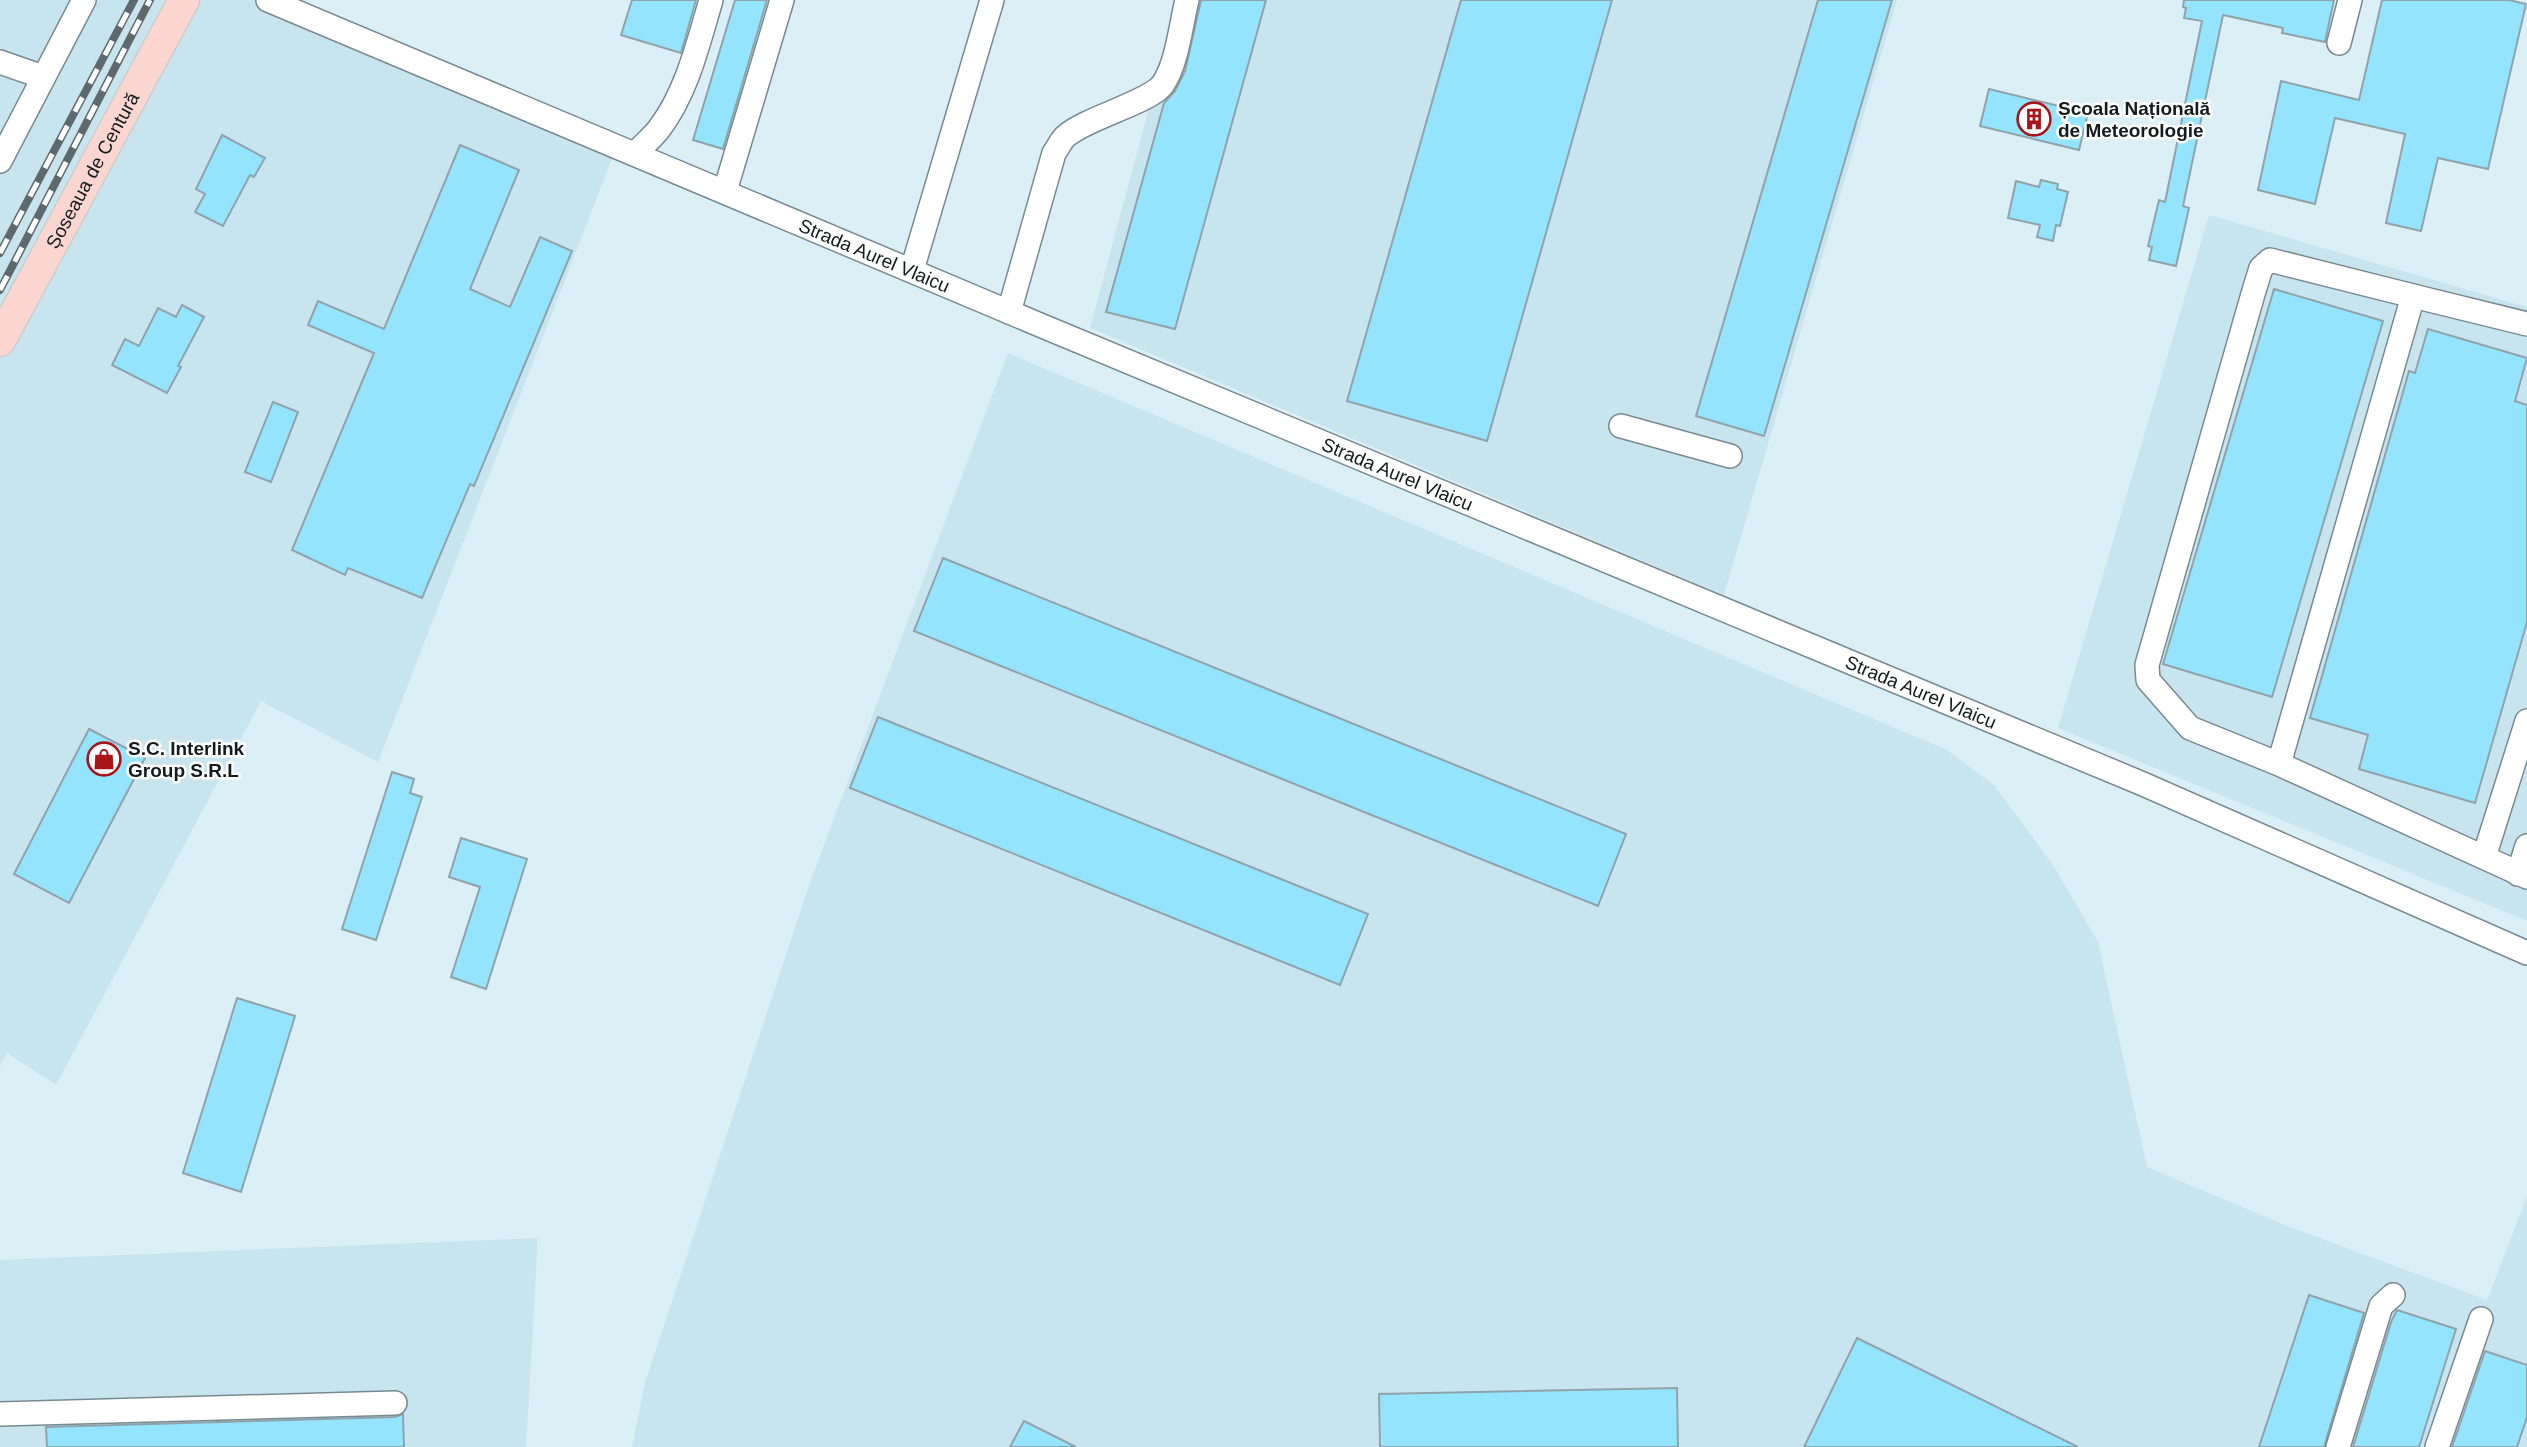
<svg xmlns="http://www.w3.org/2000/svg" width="2527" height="1447" font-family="Arial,sans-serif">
  <rect width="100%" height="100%" fill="#dbeff6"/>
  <g fill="#c8e5ef">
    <path d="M0 0H267L613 156 378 762 261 701 56 1085 7 1053 0 1066Z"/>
    <path d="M1178 0H1897L1724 595 1090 328Z"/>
    <path d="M2209 215 2527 307V921L2058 728Z"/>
    <path d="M1008 353 1947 750 1994 785 2053 865 2098 942 2147 1167 2290 1227 2487 1300 2527 1197V1447H632L645 1383 809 885Z"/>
    <path d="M538 1238 526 1447H0V1260Z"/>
  </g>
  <g fill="#94e4fe" stroke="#90a3a9" stroke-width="2">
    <path d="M632 0H696L681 53 621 35Z"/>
    <path d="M735 0H767L723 149 693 140Z"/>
    <path d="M1201 0H1266L1175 329 1106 312 1164 103 1175 91 1185 71Z"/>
    <path d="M1461 0H1612L1487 441 1347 401Z"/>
    <path d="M1818 0H1892L1764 436 1696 416Z"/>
    <path d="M2184 0H2334L2325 42 2282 33 2283 28 2223 15 2183 206 2189 208 2176 266 2149 260 2152 247 2148 246 2159 200 2165 202 2202 21 2184 18 2186 8 2183 7Z"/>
    <path d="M2382 0H2509L2526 4 2488 169 2438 158 2421 231 2386 223 2405 134 2335 118 2315 204 2258 190 2281 81 2359 100Z"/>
    <path d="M1989 89 2088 113 2079 150 1980 126Z"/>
    <path d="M222 135 265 158 254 177 250 175 223 226 195 212 205 194 196 189Z"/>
    <path d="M460 145 519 170 470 289 510 307 540 237 572 251 474 486 470 484 422 598 348 568 345 575 292 550 374 353 308 325 318 301 384 329Z"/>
    <path d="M2041 180 2058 184 2057 189 2068 192 2060 226 2056 225 2053 241 2037 237 2040 225 2008 218 2016 181 2039 187Z"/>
    <path d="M2274 289 2383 321 2272 697 2163 664Z"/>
    <path d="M182 305 204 317 178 366 181 367 167 393 112 365 125 339 139 346 158 308 176 317Z"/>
    <path d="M2428 329 2527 358 2515 401 2527 405V622L2475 803 2359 769 2368 735 2310 718 2409 371 2415 373Z"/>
    <path d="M273 402 298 412 271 482 245 472Z"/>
    <path d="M943 558 1626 834 1598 906 914 631Z"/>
    <path d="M878 717 1368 914 1340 985 850 788Z"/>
    <path d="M89 729 145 758 69 903 14 874Z"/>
    <path d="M392 772 414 779 410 793 422 797 376 940 342 929Z"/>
    <path d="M461 838 527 859 486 989 451 977 480 887 449 877Z"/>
    <path d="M237 998 295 1016 241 1192 183 1173Z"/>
    <path d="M2309 1295 2364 1313 2324 1447H2259Z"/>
    <path d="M2397 1310 2456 1329 2419 1447H2353L2391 1322Z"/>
    <path d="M1857 1338 2078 1447H1804Z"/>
    <path d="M2485 1351 2527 1365V1417L2517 1447H2452Z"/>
    <path d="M1677 1388 1678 1447H1380L1379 1394Z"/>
    <path d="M403 1414 404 1447H47L46 1427 395 1417Z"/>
    <path d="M1024 1421 1076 1447H1010Z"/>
  </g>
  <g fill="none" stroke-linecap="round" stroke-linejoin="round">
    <defs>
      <g id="minor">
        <path id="s1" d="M268 0 1040 325 2143 784 2527 953"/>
        <path d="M2339 43 2350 0"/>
        <path d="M0 62 43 77"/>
        <path d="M636 153C643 145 652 138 659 129 687 92 698 44 711 0"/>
        <path d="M0 161 84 0"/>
        <path d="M725 191 782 0"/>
        <path d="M912 270 992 0"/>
        <path d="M2413 296 2527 324"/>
        <path d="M1009 312 1054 153C1058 148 1061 140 1066 136 1088 117 1151 102 1163 84 1177 64 1181 24 1187 0"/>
        <path d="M1621 426 1730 456"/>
        <path d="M2279 764 2413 296 2270 260 2261 268 2253 294 2147 665 2148 680 2190 728 2279 764 2527 877"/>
        <path d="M2484 857 2527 721"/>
        <path d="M2518 874 2527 846"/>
        <path d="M0 1414 395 1403"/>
        <path d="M2338 1447 2381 1306 2393 1295"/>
        <path d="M2437 1447 2481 1319"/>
      </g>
      <g id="major">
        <path id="s2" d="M0 341 184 0"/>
      </g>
    </defs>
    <use href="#minor" stroke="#788a91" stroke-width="26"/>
    <use href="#major" stroke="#cbcdcd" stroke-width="33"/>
    <use href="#minor" stroke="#fff" stroke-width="23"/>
    <use href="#major" stroke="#fbd5d0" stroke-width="30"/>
    <defs>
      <g id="rail">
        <path d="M0 253 134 0"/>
        <path d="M0 290 150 0"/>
      </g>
    </defs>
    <use href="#rail" stroke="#5e696d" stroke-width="8"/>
    <use href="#rail" stroke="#fff" stroke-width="5" stroke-dasharray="16" stroke-linecap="butt"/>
  </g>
  <defs>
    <symbol id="building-ring" viewBox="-11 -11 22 22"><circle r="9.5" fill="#fff" stroke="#a81417" stroke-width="1.5"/><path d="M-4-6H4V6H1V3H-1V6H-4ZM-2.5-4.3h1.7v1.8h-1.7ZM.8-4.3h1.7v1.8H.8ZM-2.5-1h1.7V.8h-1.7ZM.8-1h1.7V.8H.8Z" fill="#a81417"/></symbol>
    <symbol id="shop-ring" viewBox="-11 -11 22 22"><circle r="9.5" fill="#fff" stroke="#a81417" stroke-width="1.5"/><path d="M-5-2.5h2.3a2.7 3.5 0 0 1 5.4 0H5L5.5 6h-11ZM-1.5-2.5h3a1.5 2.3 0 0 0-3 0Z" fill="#a81417"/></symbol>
  </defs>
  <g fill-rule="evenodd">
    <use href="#building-ring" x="2015" y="100" width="38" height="38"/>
    <use href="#shop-ring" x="85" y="740" width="38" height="38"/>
  </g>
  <g text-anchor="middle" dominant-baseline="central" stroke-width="5" stroke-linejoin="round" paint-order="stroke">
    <g font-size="19" font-weight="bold" fill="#141b1d" stroke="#fff" text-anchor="start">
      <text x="2058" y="108">Școala Națională<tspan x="2058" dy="22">de Meteorologie</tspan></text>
      <text x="128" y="748">S.C. Interlink<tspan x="128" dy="22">Group S.R.L</tspan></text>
    </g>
    <g font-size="19" fill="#141b1d" stroke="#fff">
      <text stroke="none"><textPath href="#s2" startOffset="194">Șoseaua de Centură</textPath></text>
      <text stroke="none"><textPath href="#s1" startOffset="658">Strada Aurel Vlaicu</textPath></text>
      <text stroke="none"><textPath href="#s1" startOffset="1225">Strada Aurel Vlaicu</textPath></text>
      <text stroke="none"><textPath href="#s1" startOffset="1792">Strada Aurel Vlaicu</textPath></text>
    </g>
  </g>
</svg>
